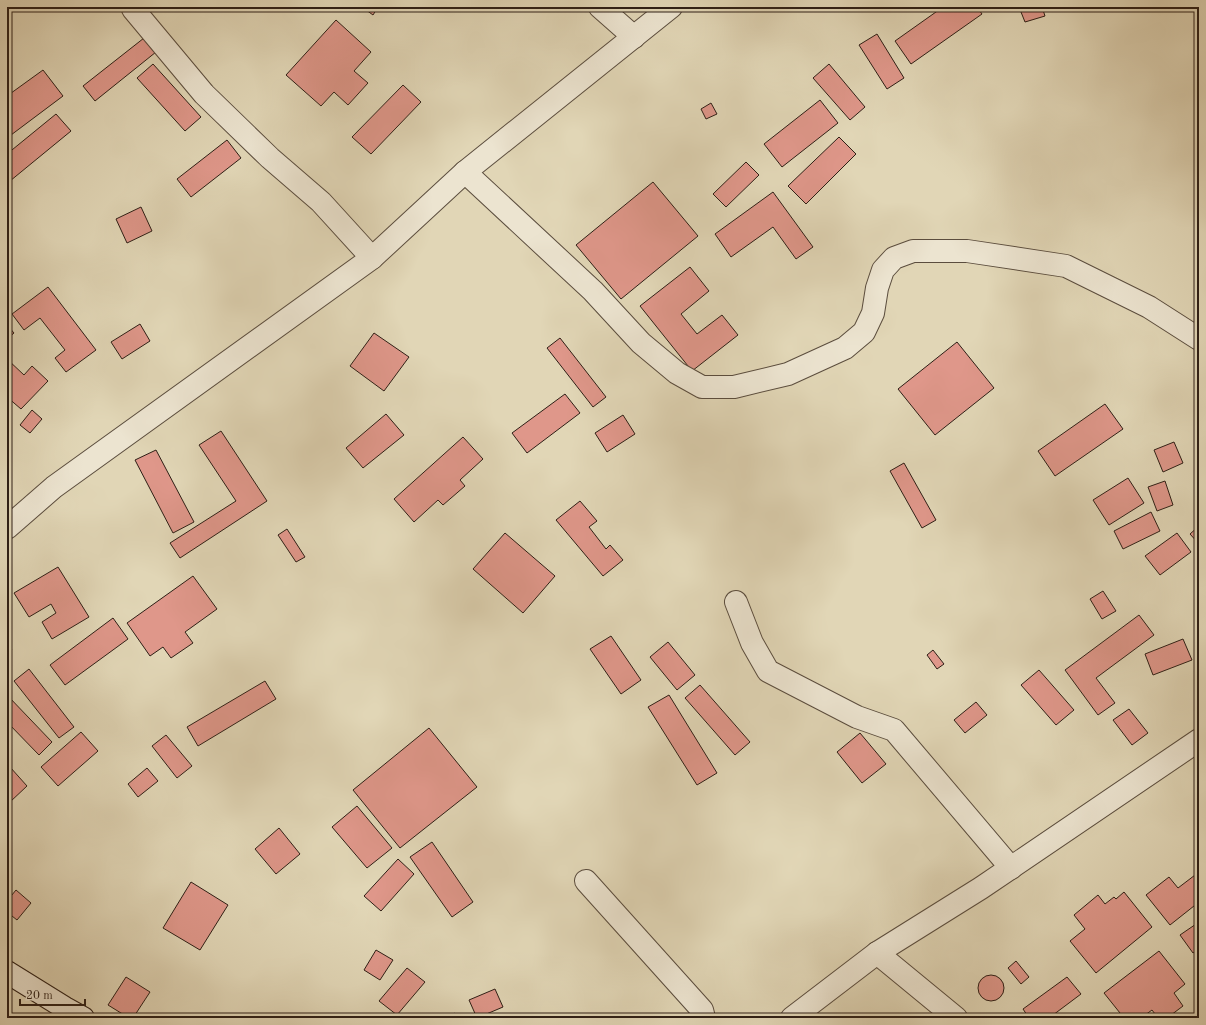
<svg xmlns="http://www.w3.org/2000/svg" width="1206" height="1025" font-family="'Old Standard TT',serif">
  <rect width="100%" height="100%" fill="#e1d6b6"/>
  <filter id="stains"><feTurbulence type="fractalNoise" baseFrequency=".005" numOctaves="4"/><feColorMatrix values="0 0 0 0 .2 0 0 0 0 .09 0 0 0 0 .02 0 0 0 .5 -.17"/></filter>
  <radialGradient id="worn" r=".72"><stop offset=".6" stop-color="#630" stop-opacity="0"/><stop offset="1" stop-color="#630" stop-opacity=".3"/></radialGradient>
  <g fill="#df978a" stroke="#2e1f16">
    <path d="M362 7H378L373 15Z"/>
    <path d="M943 7H977L982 14 911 64 895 41Z"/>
    <path d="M1019 7H1042L1045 16 1025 22Z"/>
    <path d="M336 20 371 52 354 71 368 83 348 105 334 92 321 106 286 75Z"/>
    <path d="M877 34 904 78 887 89 859 45Z"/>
    <path d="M144 38 156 52 95 101 83 86Z"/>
    <path d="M153 64 201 117 185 131 137 78Z"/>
    <path d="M829 64 865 107 850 120 813 78Z"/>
    <path d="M43 70 63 96 7 138V96Z"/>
    <path d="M403 85 421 102 371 154 352 137Z"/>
    <path d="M820 100 838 123 782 167 764 144Z"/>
    <path d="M711 103 717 114 706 119 701 109Z"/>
    <path d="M56 114 71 131 10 181 7 177V154Z"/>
    <path d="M839 137 856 154 806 204 788 186Z"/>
    <path d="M227 140 241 158 191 197 177 179Z"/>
    <path d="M746 162 759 175 726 207 713 194Z"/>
    <path d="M653 182 698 236 621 299 576 245Z"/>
    <path d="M773 192 813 247 796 259 773 227 731 257 715 234Z"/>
    <path d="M141 207 152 231 127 243 116 219Z"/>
    <path d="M690 267 709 291 681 314 697 334 722 315 738 335 692 371 640 306Z"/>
    <path d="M48 287 96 350 66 372 55 358 65 350 40 318 24 330 12 314Z"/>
    <path d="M140 324 150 341 122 359 111 342Z"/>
    <path d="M7 325 14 333 7 339Z"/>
    <path d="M374 333 409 357 384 391 350 366Z"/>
    <path d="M560 338 606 397 593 407 547 348Z"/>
    <path d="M957 342 994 388 935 435 898 389Z"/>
    <path d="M7 359 24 375 32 366 48 381 21 409 7 397Z"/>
    <path d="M565 394 580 413 527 453 512 433Z"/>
    <path d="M1105 404 1123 429 1055 476 1038 451Z"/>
    <path d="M32 410 42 419 30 433 20 425Z"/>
    <path d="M386 414 404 435 363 468 346 448Z"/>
    <path d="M623 415 635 434 607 452 595 433Z"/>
    <path d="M221 431 267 501 180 558 170 543 236 501 199 445Z"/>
    <path d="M463 437 483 459 460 480 465 486 443 505 438 500 414 522 394 499Z"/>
    <path d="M1174 442 1183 463 1163 472 1154 450Z"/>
    <path d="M156 450 194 522 173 533 135 460Z"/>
    <path d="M904 463 936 520 922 528 890 471Z"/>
    <path d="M1128 478 1144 503 1109 525 1093 500Z"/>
    <path d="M1165 481 1173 505 1157 511 1148 487Z"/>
    <path d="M580 501 597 521 589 527 606 549 610 545 623 560 603 576 556 520Z"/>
    <path d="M1151 512 1160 531 1123 549 1114 531Z"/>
    <path d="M1199 526V544L1190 534Z"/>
    <path d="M287 529 305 557 296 562 278 535Z"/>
    <path d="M505 533 555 576 523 613 473 569Z"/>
    <path d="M1177 533 1191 552 1160 575 1145 556Z"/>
    <path d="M58 567 89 617 52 639 42 622 56 613 51 604 29 617 14 593Z"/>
    <path d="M193 576 217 609 185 632 193 643 171 658 163 647 150 656 127 623Z"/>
    <path d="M1103 591 1116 611 1102 619 1090 599Z"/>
    <path d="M1139 615 1154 635 1096 678 1115 703 1098 715 1065 670Z"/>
    <path d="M113 618 128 639 65 685 50 665Z"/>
    <path d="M611 636 641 680 621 694 590 649Z"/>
    <path d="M1183 639 1192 660 1153 675 1145 654Z"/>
    <path d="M668 642 695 675 677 690 650 657Z"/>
    <path d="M7 644 12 650 7 654Z"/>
    <path d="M933 650 944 664 937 669 927 655Z"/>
    <path d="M29 669 74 727 59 738 14 681Z"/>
    <path d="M1039 670 1074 710 1056 725 1021 685Z"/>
    <path d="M265 681 276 699 198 746 187 727Z"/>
    <path d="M700 685 750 742 735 755 685 698Z"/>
    <path d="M7 695 52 742 39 755 7 722Z"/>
    <path d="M669 695 717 773 697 785 648 707Z"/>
    <path d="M976 702 987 715 965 733 954 720Z"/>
    <path d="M1129 709 1148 733 1132 745 1113 720Z"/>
    <path d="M429 728 477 787 400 848 353 790Z"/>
    <path d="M81 732 98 751 58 786 41 767Z"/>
    <path d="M860 733 886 764 862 783 837 752Z"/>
    <path d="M166 735 192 766 177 778 152 746Z"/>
    <path d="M10 767 27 786 10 802 7 798V770Z"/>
    <path d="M147 768 158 781 138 797 128 784Z"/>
    <path d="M357 806 392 848 367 868 332 827Z"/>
    <path d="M279 828 300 854 276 874 255 849Z"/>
    <path d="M432 842 473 902 452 917 410 857Z"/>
    <path d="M398 859 414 874 381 911 364 896Z"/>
    <path d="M1199 872V902L1170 925 1146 895 1169 877 1178 888Z"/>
    <path d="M191 882 228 905 200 950 163 928Z"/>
    <path d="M16 890 31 903 17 920 7 912V901Z"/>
    <path d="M1124 892 1152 927 1096 973 1070 941 1085 929 1074 915 1098 895 1105 904 1114 897 1116 899Z"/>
    <path d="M1199 922V949L1193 953 1180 935Z"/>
    <path d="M376 950 393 960 380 980 364 970Z"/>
    <path d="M1159 951 1185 984 1174 993 1183 1006 1167 1018H1158L1152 1010 1141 1018H1124L1104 993Z"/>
    <path d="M1016 961 1029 977 1021 984 1008 968Z"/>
    <path d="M407 968 425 982 397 1015 379 1001Z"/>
    <circle cx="991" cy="988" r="13"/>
    <path d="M126 977 150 992 133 1018H129L108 1005Z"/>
    <path d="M1067 977 1081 994 1049 1018H1029L1023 1009Z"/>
    <path d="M495 989 503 1007 477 1018 469 1000Z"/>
    <path d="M455 1013 459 1018H448Z"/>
  </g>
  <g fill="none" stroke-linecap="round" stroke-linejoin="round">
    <defs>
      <g id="street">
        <path d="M600 7 634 37"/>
        <path d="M133 9 204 94 270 158 321 202 372 258"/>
        <path d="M465 172 593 291 641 343 677 373 702 387H734L788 374 845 348 864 332 873 313 877 288 883 270 894 258 913 251H967L1066 266 1149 307 1199 339"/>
        <path d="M7 528 54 487 372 258 465 172 671 7"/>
        <path d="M736 602 752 643 768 671 857 717 894 730 1011 868"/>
        <path d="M586 881 702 1010 704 1018"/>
        <path d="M877 953 956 1018"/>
        <path d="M792 1018 877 953 981 888 1199 740"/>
      </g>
      <path id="secondary" d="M7 972 65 1008 83 1018"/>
    </defs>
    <use href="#street" stroke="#5b4d3e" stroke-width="24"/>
    <use href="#secondary" stroke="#2e1f16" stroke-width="24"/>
    <use href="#street" stroke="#ece4d0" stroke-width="22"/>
    <use href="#secondary" stroke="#ece4d0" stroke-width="22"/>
  </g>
  <rect width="1206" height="1025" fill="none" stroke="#e1d6b6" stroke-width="24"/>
  <rect x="8" y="8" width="1190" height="1009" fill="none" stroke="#2e1f16" stroke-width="2"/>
  <rect x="12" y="12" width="1182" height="1001" fill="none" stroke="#2e1f16"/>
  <path d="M20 999v6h65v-6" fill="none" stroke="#2e1f16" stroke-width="2"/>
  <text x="26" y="999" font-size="12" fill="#2e1f16" stroke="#ece4d0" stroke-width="3" paint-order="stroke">20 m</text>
  <rect width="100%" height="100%" filter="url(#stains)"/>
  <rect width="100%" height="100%" fill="url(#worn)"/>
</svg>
